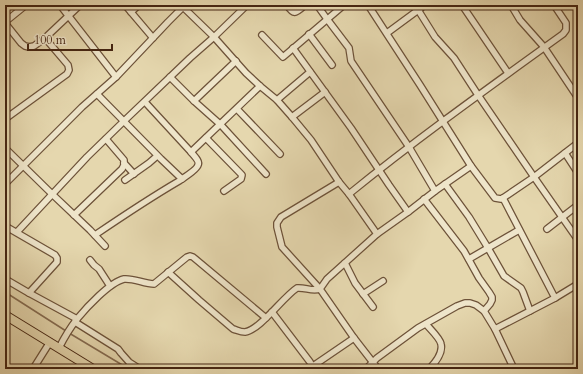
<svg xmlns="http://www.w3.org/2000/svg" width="583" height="374" font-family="Cardo,serif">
  <rect width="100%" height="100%" fill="#e5d7ae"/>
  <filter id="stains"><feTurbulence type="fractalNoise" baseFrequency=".005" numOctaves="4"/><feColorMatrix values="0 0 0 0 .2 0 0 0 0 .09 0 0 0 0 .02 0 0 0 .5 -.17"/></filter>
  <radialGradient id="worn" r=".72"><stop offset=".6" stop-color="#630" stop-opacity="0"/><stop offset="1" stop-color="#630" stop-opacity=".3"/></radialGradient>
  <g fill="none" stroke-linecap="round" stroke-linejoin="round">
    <g stroke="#856b50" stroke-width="1.5">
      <path d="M5 292 66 331"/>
      <path d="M69 333 129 369"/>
    </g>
    <defs>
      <g id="minor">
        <path d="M60 5 116 77"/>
        <path d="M125 5 153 38"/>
        <path d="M287 5C294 16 296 13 305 5"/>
        <path d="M317 5 327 19 349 48 351 61 409 147 435 191 408 212 377 234 327 279 320 289 354 338 378 369"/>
        <path d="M368 5 420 85 471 166 495 198 501 199 503 198 534 177 578 143"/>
        <path d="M415 5 435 37 454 58 478 95 534 177 578 240"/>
        <path d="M462 5 508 73"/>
        <path d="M511 5 520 20 544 47 578 98"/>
        <path d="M183 7 214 37 246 73 260 86 277 100 292 117 311 140 339 182 349 194 377 234"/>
        <path d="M131 12 139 5"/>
        <path d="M5 22 26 5"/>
        <path d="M5 23 21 43 25 46 29 47 34 46 45 38 80 5"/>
        <path d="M387 33 425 5"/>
        <path d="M309 34 332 65"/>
        <path d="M262 35 283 57 344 5"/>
        <path d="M293 48 351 128 389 185 408 212"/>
        <path d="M170 77 194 101 221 125 266 174"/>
        <path d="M97 94 161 159 182 179"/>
        <path d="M277 100 310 72"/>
        <path d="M194 101 236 61"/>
        <path d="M237 109 280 154"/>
        <path d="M292 117 325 92"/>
        <path d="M5 119 67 74 69 70 68 65 45 38"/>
        <path d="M206 138 242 175 241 179 224 191"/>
        <path d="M5 148 52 194 90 230 105 246"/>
        <path d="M191 152 260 86"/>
        <path d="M565 153 578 173"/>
        <path d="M124 163 134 174"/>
        <path d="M125 180 149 163 157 156"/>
        <path d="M5 184 82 107 116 77 168 22 185 5"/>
        <path d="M445 184 469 217 488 248 504 276 521 288 523 292 530 311"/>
        <path d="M435 191 471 166"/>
        <path d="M349 194C418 138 491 86 563 34L566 30V23L554 5"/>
        <path d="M424 199 464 251 479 278 489 292 492 297V300L490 304 484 311"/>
        <path d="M74 215 122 169 124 165V160L106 139"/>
        <path d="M5 226 55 255 57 258V262L29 293"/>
        <path d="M547 229 578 205"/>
        <path d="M17 232 87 157 123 122 190 58 214 37 247 5"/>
        <path d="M95 235C123 216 150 198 179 181 183 178 197 170 198 165 200 161 194 156 191 152L145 102"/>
        <path d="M469 259 519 230"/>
        <path d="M90 260 94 265 99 269 110 286"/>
        <path d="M345 263 355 283 373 307"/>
        <path d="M168 272 199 300 233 329C237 330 240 332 245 332 260 330 283 297 297 288 305 287 312 292 320 289L282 247 277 227V223L281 217 339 182"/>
        <path d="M5 279 29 293 77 319"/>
        <path d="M363 294 383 281"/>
        <path d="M555 298 578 284"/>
        <path d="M272 312 310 362 314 369"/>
        <path d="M75 322 118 349 121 353 129 362 140 369"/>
        <path d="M426 324C430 329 440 338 441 344 443 353 435 363 429 369"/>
        <path d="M495 329 555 298 503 198"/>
        <path d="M5 334V335"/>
        <path d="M59 348C64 338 70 328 77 319 86 308 110 282 124 279 134 278 144 284 154 284L187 257 190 256 193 257 266 318"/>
        <path d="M313 366 354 338"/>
        <path d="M33 369 50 342"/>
        <path d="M366 369 377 358 418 328 457 306 465 303H470L476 305 484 311 495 329 514 369"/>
      </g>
      <path id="highway" d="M5 315 93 369"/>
    </defs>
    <use href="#minor" stroke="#6d5239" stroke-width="8"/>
    <use href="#highway" stroke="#452512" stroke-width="10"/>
    <use href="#minor" stroke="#eee5ca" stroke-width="5.5"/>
    <use href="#highway" stroke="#e5d7ae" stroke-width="8"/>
  </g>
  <rect width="583" height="374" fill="none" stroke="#e5d7ae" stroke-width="20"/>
  <rect x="6" y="6" width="571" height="362" fill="none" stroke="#452512" stroke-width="2"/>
  <rect x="10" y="10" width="563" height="354" fill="none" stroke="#452512"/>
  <path d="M28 44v6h84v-6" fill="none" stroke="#452512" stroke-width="2"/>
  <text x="34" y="44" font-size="12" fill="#452512" stroke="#eee5ca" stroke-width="3" paint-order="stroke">100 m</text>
  <rect width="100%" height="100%" filter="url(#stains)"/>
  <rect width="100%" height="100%" fill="url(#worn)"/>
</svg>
